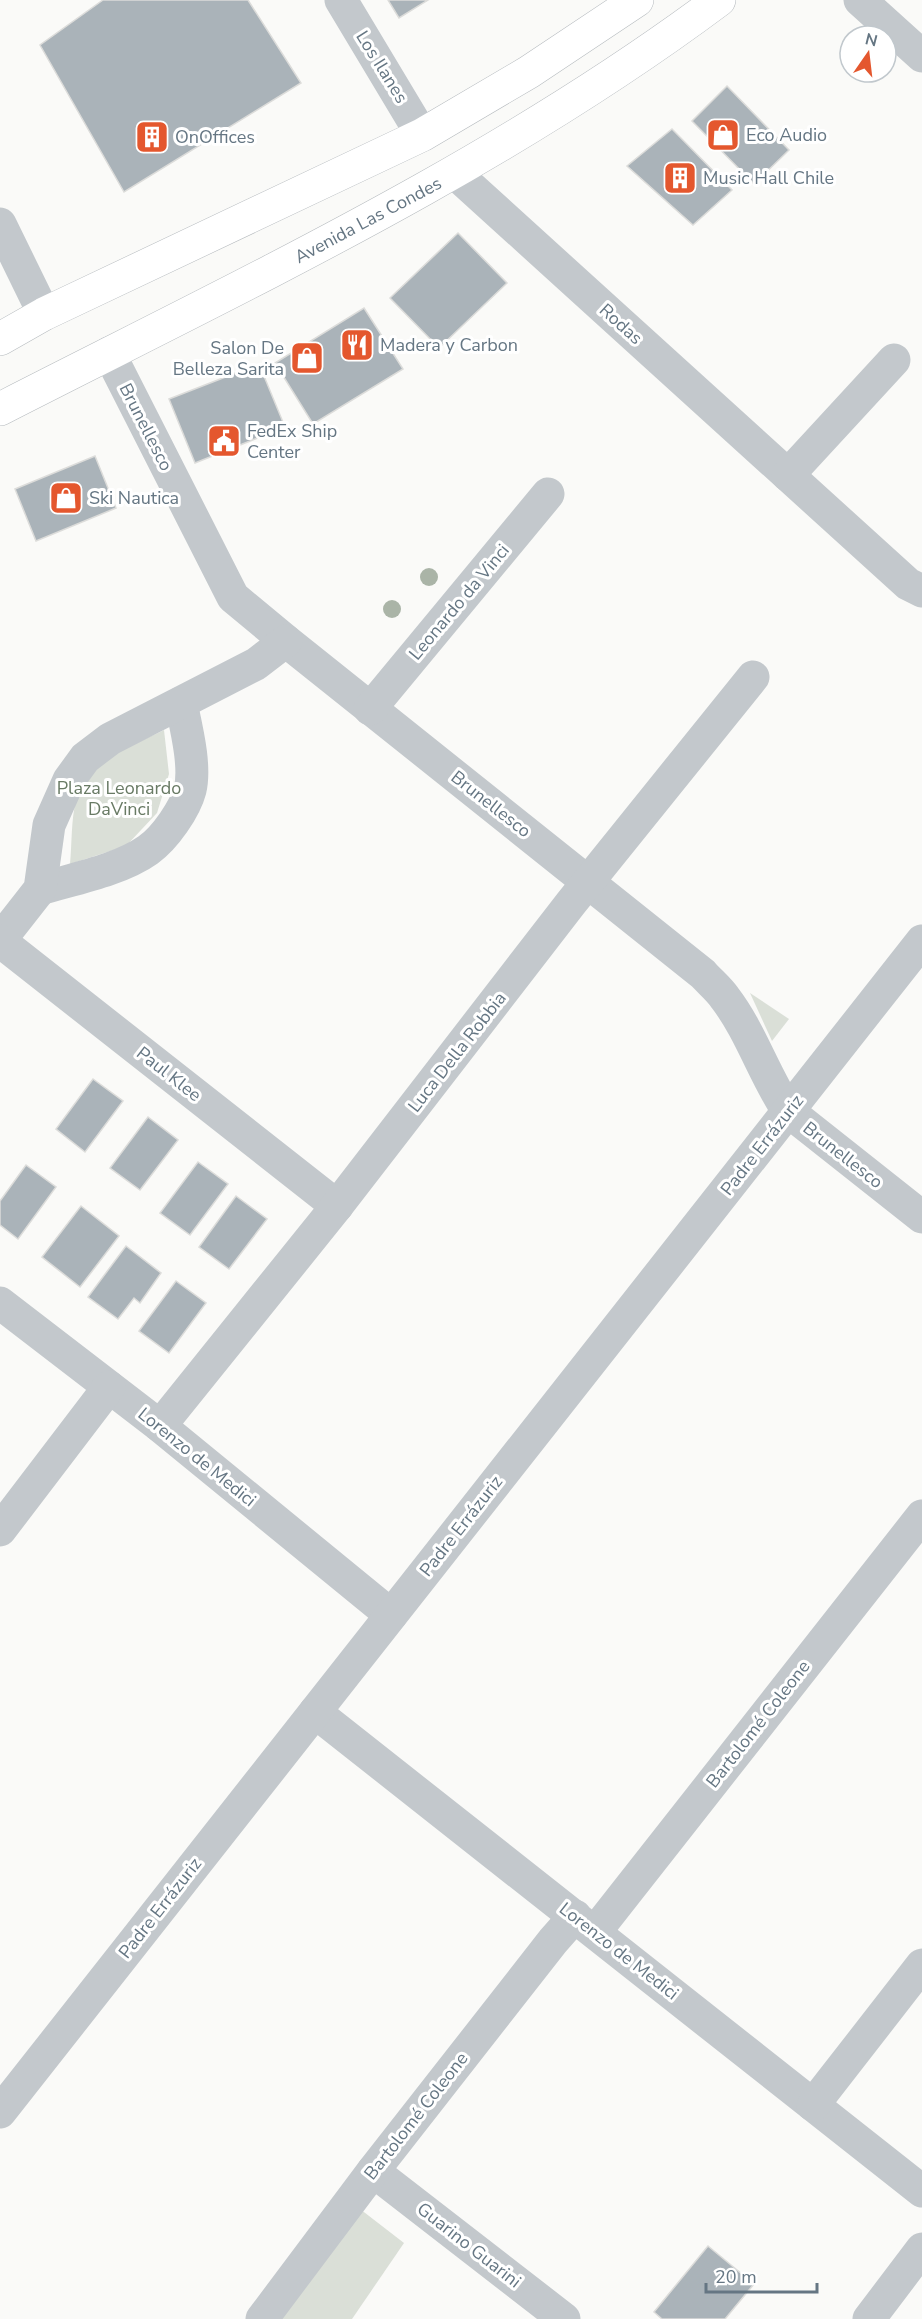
<svg xmlns="http://www.w3.org/2000/svg" width="922" height="2319" font-family="'Nunito Sans',sans-serif">
  <rect width="100%" height="100%" fill="#fafaf8"/>
  <g fill="#dadfd7">
    <path d="M164 730 169 774 157 813 126 846 70 864C72 844 71 820 76 800 86 761 132 746 164 730Z"/>
    <path d="M750 993 789 1019 772 1041Z"/>
    <path d="M360 2209 404 2243 352 2319H278Z"/>
  </g>
  <g fill="#aab3b9" stroke="#dcdcda" stroke-width="1.5">
    <path d="M103 0H248L301 83 124 192 40 45Z"/>
    <path d="M388 0H428L399 18Z"/>
    <path d="M727 86 789 150 754 184 692 121Z"/>
    <path d="M672 129 732 190 693 225 627 166Z"/>
    <path d="M458 233 507 283 439 348 390 298Z"/>
    <path d="M364 308 403 369 313 424 275 363Z"/>
    <path d="M259 364 285 427 195 463 169 399Z"/>
    <path d="M95 456 116 508 36 541 15 489Z"/>
    <path d="M93 1079 123 1101 85 1152 56 1129Z"/>
    <path d="M148 1117 178 1140 140 1190 110 1168Z"/>
    <path d="M198 1162 228 1184 190 1235 160 1213Z"/>
    <path d="M26 1165 56 1187 18 1239 0 1225V1201Z"/>
    <path d="M236 1196 267 1219 229 1269 199 1247Z"/>
    <path d="M81 1206 119 1236 80 1287 42 1257Z"/>
    <path d="M126 1246 161 1273 140 1303 134 1298 118 1319 88 1297Z"/>
    <path d="M176 1281 206 1303 169 1353 139 1331Z"/>
    <path d="M708 2246 754 2284 725 2319H662L654 2312Z"/>
  </g>
  <g fill="none" stroke-linecap="round" stroke-linejoin="round">
    <defs>
      <g id="primary">
        <path d="M0 339 44 314 422 135 529 72 637 0"/>
        <path d="M0 409C246 283 497 166 719 0"/>
      </g>
    </defs>
    <use href="#primary" stroke="#b5babe" stroke-width="34"/>
    <g stroke="#c3c8cc" stroke-width="33">
      <path d="M341 0 422 135"/>
      <path d="M860 0 922 56"/>
      <path d="M455 173 908 584 922 591"/>
      <path d="M0 224 44 314"/>
      <path d="M109 353 233 597 286 641 703 974C710 982 719 989 725 998 751 1032 764 1075 788 1111L922 1217"/>
      <path d="M788 475 894 360"/>
      <path d="M370 709 548 494"/>
      <path d="M40 889C73 879 120 870 148 850 165 838 185 809 190 790 196 766 186 727 181 703"/>
      <path d="M0 940 40 889 49 825 69 780 85 758 110 739 256 664 286 641"/>
      <path d="M0 941 337 1206"/>
      <path d="M0 1303 160 1426 391 1615"/>
      <path d="M160 1426 337 1206 571 903 753 677"/>
      <path d="M0 1530 109 1387"/>
      <path d="M315 1712 922 2191"/>
      <path d="M595 1932 922 1516"/>
      <path d="M813 2105 922 1965"/>
      <path d="M373 2171 564 2319"/>
      <path d="M262 2319 373 2171 553 1941 575 1916"/>
      <path d="M869 2319 922 2249"/>
    </g>
    <path stroke="#c3c8cc" stroke-width="33" d="M0 2112 922 941"/>
    <use href="#primary" stroke="#fff" stroke-width="33"/>
  </g>
  <g fill="#aab4a7">
    <circle cx="429" cy="577" r="9"/>
    <circle cx="392" cy="609" r="9"/>
  </g>
  <defs>
    <symbol id="shop-square" viewBox="-11 -11 22 22"><rect x="-9" y="-9" width="18" height="18" rx="4" fill="#e4572e" stroke="#fff"/><path d="M-5-2.5h2.3a2.7 3.5 0 0 1 5.4 0H5L5.5 6h-11ZM-1.5-2.5h3a1.5 2.3 0 0 0-3 0Z" fill="#fff"/></symbol>
    <symbol id="building-square" viewBox="-11 -11 22 22"><rect x="-9" y="-9" width="18" height="18" rx="4" fill="#e4572e" stroke="#fff"/><path d="M-4-6H4V6H1V3H-1V6H-4ZM-2.5-4.3h1.7v1.8h-1.7ZM.8-4.3h1.7v1.8H.8ZM-2.5-1h1.7V.8h-1.7ZM.8-1h1.7V.8H.8Z" fill="#fff"/></symbol>
    <symbol id="restaurant-square" viewBox="-11 -11 22 22"><rect x="-9" y="-9" width="18" height="18" rx="4" fill="#e4572e" stroke="#fff"/><path d="M-5-6h1v4h1v-4h1v4h1v-4h1v5L-1.5 .5V6h-2V.5L-5-1ZM5-6V6H3V1.5H1.5Q1.5-4 5-6Z" fill="#fff"/></symbol>
    <symbol id="civic-square" viewBox="-11 -11 22 22"><rect x="-9" y="-9" width="18" height="18" rx="4" fill="#e4572e" stroke="#fff"/><path d="M-.6-6.5H3V-4.5H.6V-3L4-1V1h2V6H-6V1h2V-1L-.6-3ZM-1.2 2.5V6h2.4V2.5Z" fill="#fff"/></symbol>
  </defs>
  <g fill-rule="evenodd">
    <use href="#shop-square" x="704" y="116" width="38" height="38"/>
    <use href="#building-square" x="133" y="118" width="38" height="38"/>
    <use href="#building-square" x="661" y="159" width="38" height="38"/>
    <use href="#restaurant-square" x="338" y="326" width="38" height="38"/>
    <use href="#shop-square" x="288" y="339" width="38" height="38"/>
    <use href="#civic-square" x="205" y="422" width="38" height="38"/>
    <use href="#shop-square" x="47" y="479" width="38" height="38"/>
  </g>
  <g text-anchor="middle" dominant-baseline="central" stroke-width="6" stroke-linejoin="round" paint-order="stroke">
    <g font-size="18" fill="#657683" stroke="#fff">
      <text transform="translate(382 67) rotate(58)">Los Ilanes</text>
      <text transform="translate(368 220) rotate(-28)">Avenida Las Condes</text>
      <text transform="translate(621 324) rotate(42)">Rodas</text>
      <text transform="translate(146 427) rotate(63)">Brunellesco</text>
      <text transform="translate(459 602) rotate(-50)">Leonardo da Vinci</text>
      <text transform="translate(491 804) rotate(38)">Brunellesco</text>
      <text transform="translate(457 1052) rotate(-52)">Luca Della Robbia</text>
      <text transform="translate(169 1074) rotate(38)">Paul Klee</text>
      <text transform="translate(762 1145) rotate(-52)">Padre Errázuriz</text>
      <text transform="translate(843 1155) rotate(38)">Brunellesco</text>
      <text transform="translate(197 1457) rotate(39)">Lorenzo de Medici</text>
      <text transform="translate(461 1526) rotate(-52)">Padre Errázuriz</text>
      <text transform="translate(758 1724) rotate(-52)">Bartolomé Coleone</text>
      <text transform="translate(160 1908) rotate(-52)">Padre Errázuriz</text>
      <text transform="translate(619 1951) rotate(38)">Lorenzo de Medici</text>
      <text transform="translate(416 2116) rotate(-52)">Bartolomé Coleone</text>
      <text transform="translate(469 2245) rotate(38)">Guarino Guarini</text>
    </g>
    <g font-size="18" fill="#657683" stroke="#fff" text-anchor="start">
      <text x="746" y="135">Eco Audio</text>
      <text x="175" y="137">OnOffices</text>
      <text x="703" y="178">Music Hall Chile</text>
      <text x="380" y="345">Madera y Carbon</text>
      <text x="284" y="348" text-anchor="end">Salon De<tspan x="284" dy="21">Belleza Sarita</tspan></text>
      <text x="247" y="431">FedEx Ship<tspan x="247" dy="21">Center</tspan></text>
      <text x="89" y="498">Ski Nautica</text>
    </g>
    <g font-size="18" fill="#687a64" stroke="#fff">
      <text x="119" y="788">Plaza Leonardo<tspan x="119" dy="21">DaVinci</tspan></text>
    </g>
  </g>
  <g transform="translate(868 54) rotate(14)"><circle r="28" fill="#ffffff" stroke="#c1c8cd" stroke-width="1.5"/>
  <path d="M0-4.5L10 22L0 15L-10 22Z" fill="#e4572e"/>
  <text y="-9" font-size="16" font-weight="bold" text-anchor="middle" fill="#657683">N</text>
  </g>
  <path d="M706 2283v9h111v-9" fill="none" stroke="#657683" stroke-width="3"/>
  <text x="715" y="2283" font-size="18" fill="#657683" stroke="#ffffff" stroke-width="4.5" paint-order="stroke">20 m</text>
</svg>
